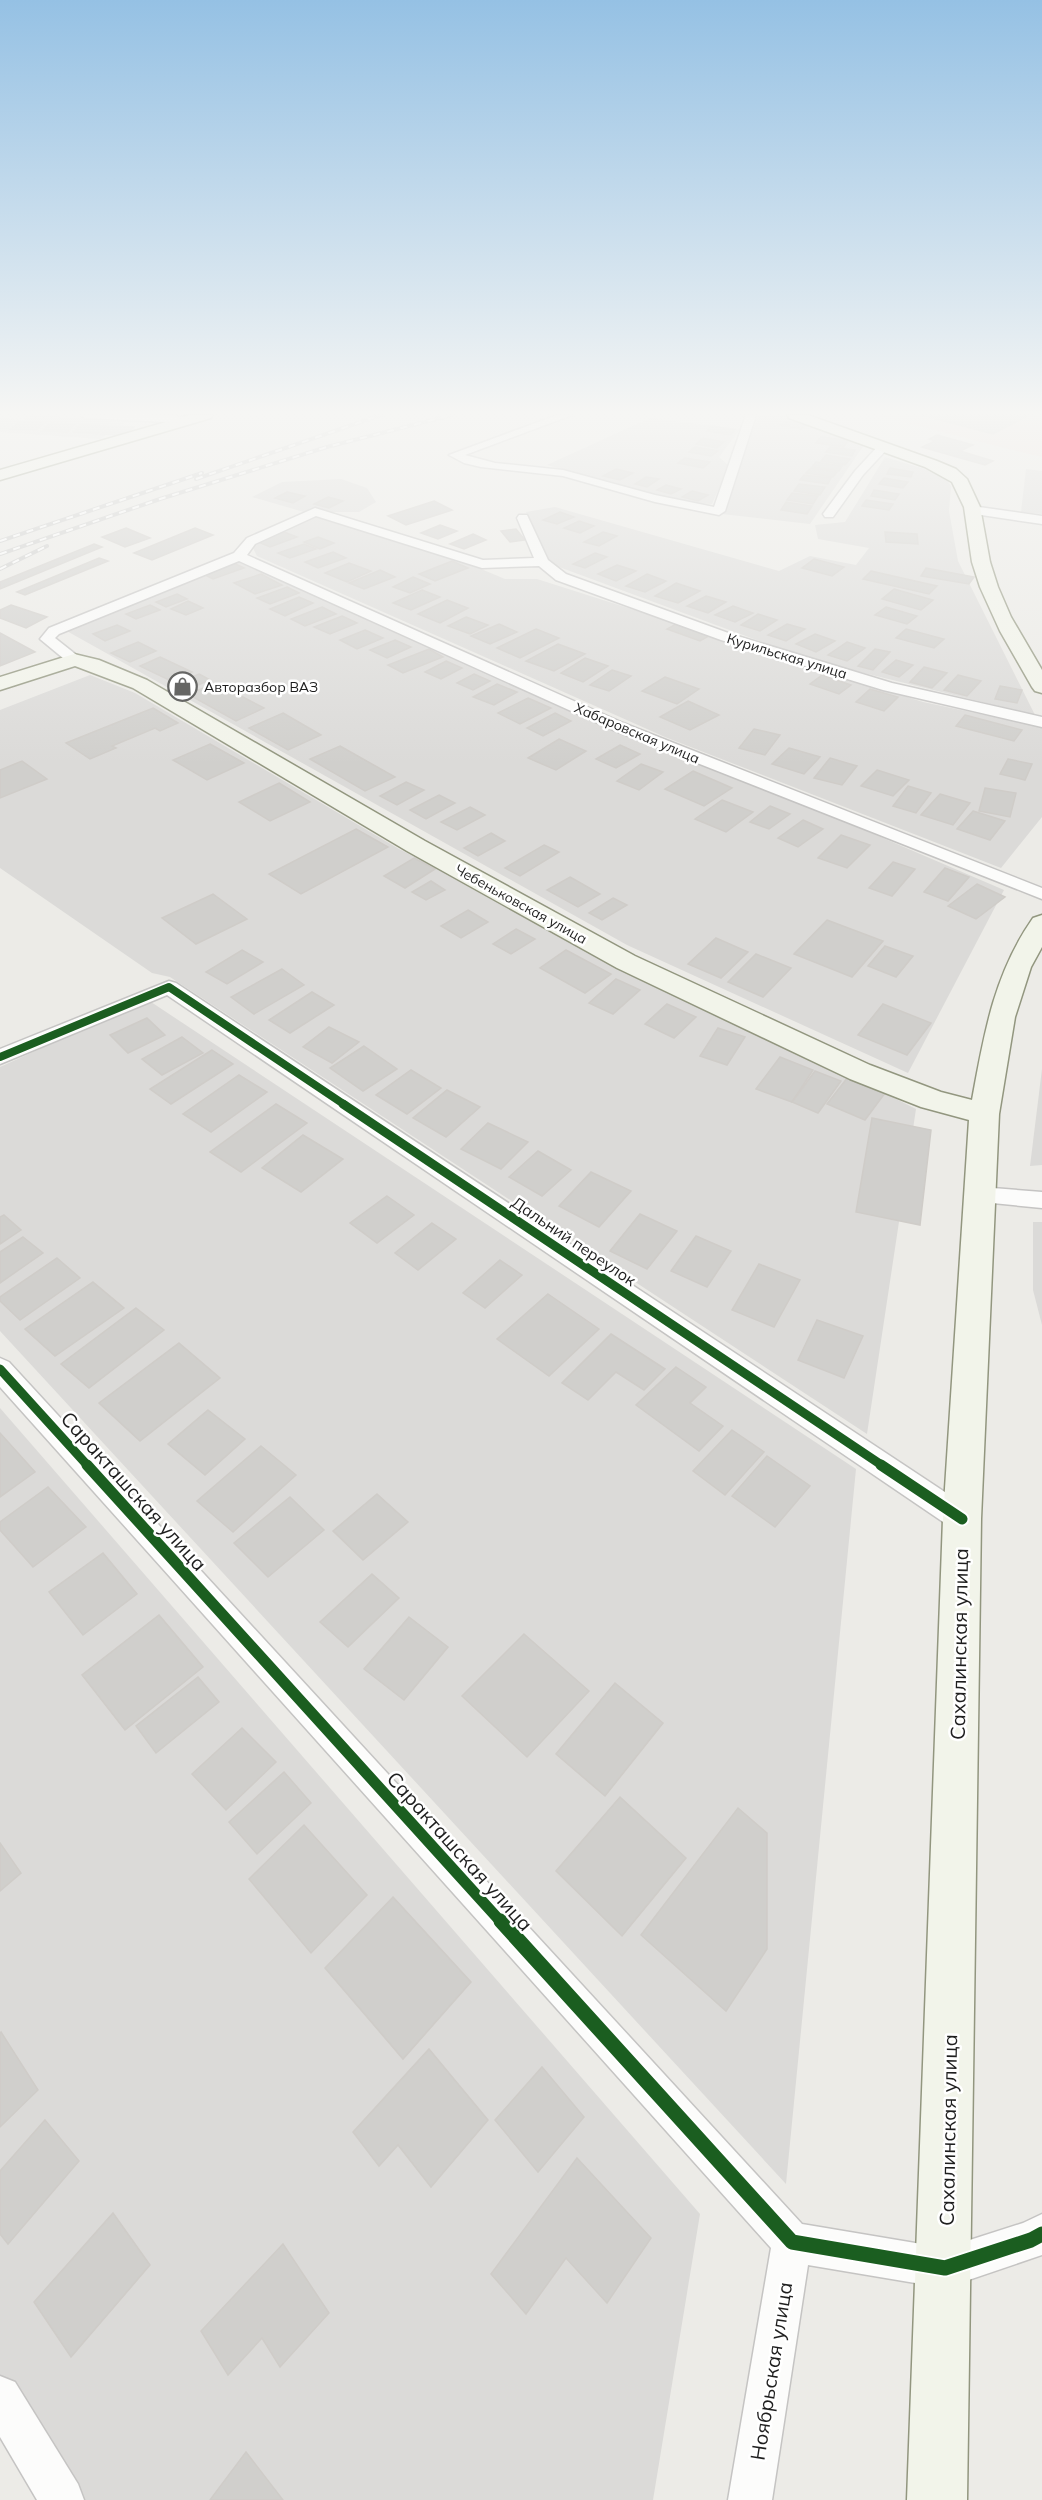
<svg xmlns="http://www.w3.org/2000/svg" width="1042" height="2500" font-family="Mulish,sans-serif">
  <rect width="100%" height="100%" fill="#ecebe7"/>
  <g fill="#dbdad8">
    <path d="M31 415H34L126 422 100 439 0 432V418L23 420Z"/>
    <path d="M760 415H785L864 445 810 524 722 514 751 432Z"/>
    <path d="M650 418 740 429 719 457 729 466 712 504 686 503 547 465Z"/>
    <path d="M885 457 944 475 951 486 949 511 958 561 1035 715 811 660 551 564 526 512 555 507 779 571 810 556 856 565 869 548 818 539 815 525 845 522Z"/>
    <path d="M1026 469 1042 471V514L1021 512Z"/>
    <path d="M341 479 367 488 376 502 359 512H304L252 497 282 482Z"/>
    <path d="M318 515 438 551 505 579H537L923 702 1042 727V817L1001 868 665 737 257 556 251 544Z"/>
    <path d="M236 560 1004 890 908 1073 627 945 65 630Z"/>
    <path d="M90 675 135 693 399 849 916 1109 867 1434 170 977 152 973 0 868V710Z"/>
    <path d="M148 1000 856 1469 786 2184 0 1331V1067Z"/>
    <path d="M1042 1069V1165L1030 1166Z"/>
    <path d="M1033 1222H1042V1325L1033 1290Z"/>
    <path d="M0 1408 700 2214 653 2500H76L0 2385Z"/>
  </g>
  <path fill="#eee0dc" d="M876 415H1042V457L1004 448Z"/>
  <g fill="#d0cfcc" stroke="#cfccc8" stroke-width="1.5">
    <path d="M921 415H1029L993 434Z"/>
    <path d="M20 421 44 423 36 430 11 429Z"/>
    <path d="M786 421 807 426 801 429 780 425Z"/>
    <path d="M51 423 75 424 67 432 42 431Z"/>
    <path d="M81 425 106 426 98 434 73 432Z"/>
    <path d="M109 426 134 427 126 435 101 434Z"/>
    <path d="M712 426 735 430 731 435 707 431Z"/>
    <path d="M937 435 973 445 960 451 993 461 985 465 922 447 935 441 929 439Z"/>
    <path d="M821 437 848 440 844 447 816 443Z"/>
    <path d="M703 438 724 442 717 448 696 444Z"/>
    <path d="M695 447 718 451 711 456 689 452Z"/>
    <path d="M830 447 855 450 852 456 826 452Z"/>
    <path d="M826 455 850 459 845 465 821 461Z"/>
    <path d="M685 458 710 462 703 468 678 463Z"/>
    <path d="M816 462 842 466 839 471 812 467Z"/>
    <path d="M811 468 837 472 833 477 806 473Z"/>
    <path d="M890 468 913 472 911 477 887 474Z"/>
    <path d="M616 469 633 473 620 480 603 476Z"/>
    <path d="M804 475 831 478 828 484 800 480Z"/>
    <path d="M646 477 659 479 647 487 635 484Z"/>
    <path d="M884 478 908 482 903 488 879 484Z"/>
    <path d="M799 484 825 487 820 495 794 491Z"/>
    <path d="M666 485 681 489 671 494 657 490Z"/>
    <path d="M874 490 899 494 895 500 871 496Z"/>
    <path d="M692 491 708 495 698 501 682 497Z"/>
    <path d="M287 492 305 496 293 503 275 498Z"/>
    <path d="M792 493 818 496 813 504 787 500Z"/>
    <path d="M328 497 343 501 329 508 314 504Z"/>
    <path d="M866 500 893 504 889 510 862 506Z"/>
    <path d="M434 501 452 510 406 525 388 516Z"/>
    <path d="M786 502 812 506 807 514 781 510Z"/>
    <path d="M560 512 574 517 557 524 543 520Z"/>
    <path d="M579 521 594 526 580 533 564 528Z"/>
    <path d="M440 525 457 531 438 539 421 533Z"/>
    <path d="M126 528 150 538 125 547 102 537Z"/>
    <path d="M195 528 213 535 152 560 134 553Z"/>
    <path d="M516 529 525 540 510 542 501 531Z"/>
    <path d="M284 532 297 537 270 547 256 541Z"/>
    <path d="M603 532 617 536 599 546 584 542Z"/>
    <path d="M885 532 917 534 918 544 886 542Z"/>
    <path d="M473 534 486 540 464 549 450 544Z"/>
    <path d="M318 537 334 543 320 549 304 542Z"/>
    <path d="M94 544 102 547 0 589V582Z"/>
    <path d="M304 544 316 549 290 558 278 553Z"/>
    <path d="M333 552 346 558 318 568 305 562Z"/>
    <path d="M595 553 607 557 585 568 573 564Z"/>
    <path d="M99 558 108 561 25 595 17 592Z"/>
    <path d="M814 559 844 567 832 576 802 568Z"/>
    <path d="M452 561 468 568 435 581 419 574Z"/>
    <path d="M231 562 244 568 213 579 201 573Z"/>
    <path d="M349 563 371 571 347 582 325 573Z"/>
    <path d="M617 565 636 571 616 581 598 574Z"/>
    <path d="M926 568 974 577 969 584 921 576Z"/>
    <path d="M380 570 395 577 364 589 349 583Z"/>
    <path d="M871 571 937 586 929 594 863 579Z"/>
    <path d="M261 574 282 585 255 594 234 583Z"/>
    <path d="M647 574 666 581 645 592 626 586Z"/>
    <path d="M413 577 430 584 410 593 393 587Z"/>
    <path d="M676 583 700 591 678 603 655 596Z"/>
    <path d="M287 587 299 593 270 604 257 598Z"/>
    <path d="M894 589 933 600 921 610 882 599Z"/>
    <path d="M422 590 440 597 411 610 393 603Z"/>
    <path d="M177 594 187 599 166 607 156 602Z"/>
    <path d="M706 596 726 602 708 613 687 606Z"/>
    <path d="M299 597 313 603 285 616 270 609Z"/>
    <path d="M447 600 468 608 440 623 418 614Z"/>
    <path d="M188 601 203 608 186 615 171 609Z"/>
    <path d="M11 605 47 617 26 628 0 618V610Z"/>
    <path d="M150 605 160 610 136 619 126 614Z"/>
    <path d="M733 606 753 613 735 622 715 615Z"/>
    <path d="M322 607 336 614 305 626 291 619Z"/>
    <path d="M886 607 917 616 907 624 875 615Z"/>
    <path d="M758 614 777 620 760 631 741 625Z"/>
    <path d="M342 616 357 623 330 634 314 627Z"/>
    <path d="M466 617 488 625 470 634 448 626Z"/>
    <path d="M499 624 517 632 490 644 471 636Z"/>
    <path d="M676 624 709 636 700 641 667 629Z"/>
    <path d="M787 624 805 629 786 641 768 635Z"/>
    <path d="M117 625 130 631 105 641 93 634Z"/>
    <path d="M536 629 559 638 520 658 497 648Z"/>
    <path d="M906 629 944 639 934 648 896 638Z"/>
    <path d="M365 630 383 638 357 649 340 640Z"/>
    <path d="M0 633 35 652 0 666Z"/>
    <path d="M815 634 835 641 816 652 796 644Z"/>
    <path d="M395 640 411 647 387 658 370 650Z"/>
    <path d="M138 642 156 651 130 662 111 653Z"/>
    <path d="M847 642 865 648 847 661 828 655Z"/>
    <path d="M558 644 585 654 554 671 526 661Z"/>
    <path d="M429 649 443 657 403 673 388 665Z"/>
    <path d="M875 649 890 652 873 670 858 666Z"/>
    <path d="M160 657 192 672 171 681 140 666Z"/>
    <path d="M585 658 608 666 583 682 561 673Z"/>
    <path d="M896 660 913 665 899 677 882 672Z"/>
    <path d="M446 661 462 668 441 679 425 672Z"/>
    <path d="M924 667 947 673 932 688 910 682Z"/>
    <path d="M612 670 631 676 609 691 590 685Z"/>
    <path d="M199 674 210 680 184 691 173 685Z"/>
    <path d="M474 674 490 681 473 690 457 683Z"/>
    <path d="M822 675 851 685 839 694 810 684Z"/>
    <path d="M958 675 981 681 967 696 944 690Z"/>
    <path d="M665 677 699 689 677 704 642 691Z"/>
    <path d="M216 683 264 708 236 721 188 694Z"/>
    <path d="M497 684 517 692 494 705 473 697Z"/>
    <path d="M1000 686 1022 690 1017 703 995 699Z"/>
    <path d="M870 689 898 697 884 711 856 702Z"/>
    <path d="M528 698 551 708 520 724 498 713Z"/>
    <path d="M688 701 719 715 690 730 660 717Z"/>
    <path d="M153 708 178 723 160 731 155 728 112 746 116 748 90 759 66 743Z"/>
    <path d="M283 713 321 735 288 750 249 728Z"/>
    <path d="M555 713 571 721 543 736 527 728Z"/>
    <path d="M965 715 1022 730 1014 741 956 726Z"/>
    <path d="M754 729 780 735 765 755 739 748Z"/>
    <path d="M559 739 586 751 556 770 528 758Z"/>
    <path d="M210 744 244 763 207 780 173 760Z"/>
    <path d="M620 745 640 754 616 768 596 759Z"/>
    <path d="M340 746 395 777 365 791 310 759Z"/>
    <path d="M789 748 820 757 804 774 772 764Z"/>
    <path d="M830 758 857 766 842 785 814 778Z"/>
    <path d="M1008 759 1032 764 1025 780 1000 774Z"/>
    <path d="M22 761 47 779 0 798V770Z"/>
    <path d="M641 764 663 772 639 790 617 781Z"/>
    <path d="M877 770 909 780 893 796 861 786Z"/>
    <path d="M693 771 732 788 704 806 665 789Z"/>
    <path d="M406 782 424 790 397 805 380 796Z"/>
    <path d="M279 783 310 802 270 821 239 802Z"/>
    <path d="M908 786 931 793 916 813 893 806Z"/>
    <path d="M985 788 1016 793 1010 817 979 811Z"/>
    <path d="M940 794 970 803 953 825 921 815Z"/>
    <path d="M439 795 455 803 426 819 410 810Z"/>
    <path d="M722 800 753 812 726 832 695 819Z"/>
    <path d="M770 806 790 814 769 829 750 822Z"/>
    <path d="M470 807 485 815 457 830 441 822Z"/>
    <path d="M973 811 1005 821 990 840 957 829Z"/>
    <path d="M803 820 823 829 798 847 778 838Z"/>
    <path d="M356 829 388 847 301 894 269 874Z"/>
    <path d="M491 833 505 841 478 856 464 848Z"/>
    <path d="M841 835 870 845 847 868 818 858Z"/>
    <path d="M544 845 559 852 520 876 505 868Z"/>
    <path d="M414 858 435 869 405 888 384 876Z"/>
    <path d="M893 862 915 869 892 896 869 888Z"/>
    <path d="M945 868 969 877 948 901 924 892Z"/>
    <path d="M570 877 600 894 578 907 547 890Z"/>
    <path d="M431 881 445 890 426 900 412 892Z"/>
    <path d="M977 884 1005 897 976 919 948 906Z"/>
    <path d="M213 894 247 919 196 944 162 918Z"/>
    <path d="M613 898 627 905 602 920 589 913Z"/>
    <path d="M468 910 488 922 461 938 441 926Z"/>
    <path d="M827 920 883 941 852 977 794 954Z"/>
    <path d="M516 929 535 939 511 954 493 944Z"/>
    <path d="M716 938 748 952 721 978 688 964Z"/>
    <path d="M885 946 913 956 896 977 868 966Z"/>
    <path d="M242 950 263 962 227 984 206 972Z"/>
    <path d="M566 950 611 974 585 993 540 968Z"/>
    <path d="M756 954 791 968 763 997 728 982Z"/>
    <path d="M282 969 304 985 254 1014 231 997Z"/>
    <path d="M616 979 640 990 613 1014 589 1003Z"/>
    <path d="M312 992 334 1005 290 1033 269 1020Z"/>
    <path d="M667 1004 696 1017 674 1038 645 1024Z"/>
    <path d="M883 1004 931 1023 907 1055 858 1035Z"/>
    <path d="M147 1018 165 1035 128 1053 110 1035Z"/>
    <path d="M329 1027 359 1042 332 1063 303 1047Z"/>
    <path d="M718 1028 745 1037 727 1065 700 1056Z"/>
    <path d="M182 1037 203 1053 162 1075 142 1059Z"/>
    <path d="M364 1046 397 1069 363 1091 330 1068Z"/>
    <path d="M212 1050 233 1064 171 1104 150 1089Z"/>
    <path d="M780 1057 813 1070 792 1102 756 1089Z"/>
    <path d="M411 1070 441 1088 407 1114 376 1095Z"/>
    <path d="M815 1071 841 1081 818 1113 792 1102Z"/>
    <path d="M239 1075 267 1092 211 1132 183 1114Z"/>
    <path d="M848 1077 885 1093 865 1120 827 1104Z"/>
    <path d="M447 1090 480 1107 446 1137 413 1118Z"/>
    <path d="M276 1104 307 1123 241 1172 210 1152Z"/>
    <path d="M872 1118 931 1130 920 1225 856 1212Z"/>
    <path d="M488 1123 528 1142 501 1169 461 1149Z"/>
    <path d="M303 1135 343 1159 301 1192 262 1168Z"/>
    <path d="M538 1151 571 1170 542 1196 509 1177Z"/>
    <path d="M591 1172 631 1191 599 1227 559 1206Z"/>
    <path d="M387 1196 414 1215 377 1243 350 1223Z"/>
    <path d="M640 1214 677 1231 647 1269 610 1251Z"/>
    <path d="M4 1215 21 1230 0 1244V1217Z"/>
    <path d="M432 1223 456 1239 418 1270 395 1253Z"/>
    <path d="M696 1236 731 1251 707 1287 671 1271Z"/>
    <path d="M23 1237 43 1253 0 1283V1252Z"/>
    <path d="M57 1258 80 1278 20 1320 0 1301V1297Z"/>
    <path d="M500 1260 522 1275 485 1308 463 1293Z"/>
    <path d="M759 1264 800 1280 774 1327 732 1310Z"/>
    <path d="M93 1282 124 1308 55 1356 25 1329Z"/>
    <path d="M548 1294 599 1329 549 1376 497 1339Z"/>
    <path d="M136 1308 164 1330 89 1388 61 1364Z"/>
    <path d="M817 1320 863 1336 844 1378 798 1360Z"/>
    <path d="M611 1334 665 1369 644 1390 616 1372 588 1400 562 1383Z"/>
    <path d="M179 1343 220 1378 140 1441 99 1403Z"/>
    <path d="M676 1367 706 1387 690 1403 723 1426 699 1451 636 1405Z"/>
    <path d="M208 1410 245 1439 205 1475 168 1444Z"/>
    <path d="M732 1430 764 1452 725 1495 693 1471Z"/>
    <path d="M0 1433 35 1472 0 1497Z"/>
    <path d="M261 1446 296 1475 233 1532 197 1501Z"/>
    <path d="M767 1456 810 1486 775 1527 732 1496Z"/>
    <path d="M48 1487 86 1527 33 1567 0 1530V1522Z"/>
    <path d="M377 1494 408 1522 363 1560 333 1531Z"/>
    <path d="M290 1497 324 1530 268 1577 234 1543Z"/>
    <path d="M103 1553 137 1594 83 1635 49 1592Z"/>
    <path d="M372 1574 399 1598 348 1647 320 1622Z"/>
    <path d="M159 1615 203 1667 125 1730 82 1675Z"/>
    <path d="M409 1617 448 1647 404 1700 364 1669Z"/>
    <path d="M524 1634 589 1691 527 1757 462 1696Z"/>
    <path d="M198 1677 219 1702 156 1753 136 1726Z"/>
    <path d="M615 1683 663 1723 605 1796 556 1754Z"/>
    <path d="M242 1728 276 1762 226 1810 192 1774Z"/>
    <path d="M284 1772 311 1803 257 1854 229 1822Z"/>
    <path d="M620 1797 686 1858 622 1936 556 1871Z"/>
    <path d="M738 1808 767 1833V1949L726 2011 641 1935Z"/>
    <path d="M304 1825 367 1895 311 1953 249 1879Z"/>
    <path d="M0 1843 21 1873 0 1891Z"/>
    <path d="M393 1897 471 1982 403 2059 325 1968Z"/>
    <path d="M1 2032 38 2090 0 2127V2033Z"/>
    <path d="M429 2049 488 2120 431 2187 398 2145 379 2166 353 2132Z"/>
    <path d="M542 2067 584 2117 538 2172 495 2120Z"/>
    <path d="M45 2120 79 2161 8 2244 0 2234V2171Z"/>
    <path d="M577 2158 651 2238 607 2303 566 2258 526 2314 491 2274Z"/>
    <path d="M113 2213 150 2265 71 2357 34 2302Z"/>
    <path d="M283 2244 329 2313 280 2367 262 2338 228 2375 201 2331Z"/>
    <path d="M246 2452 283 2500H210Z"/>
  </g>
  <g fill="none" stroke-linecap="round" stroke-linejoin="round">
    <defs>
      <g id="street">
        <path d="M80 415C99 415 180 411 191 420L186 423 85 418Z"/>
        <path d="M557 415H572L465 455 495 463 563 470 655 495 714 507 746 415H756L725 511 719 515 655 502 563 476 481 467 464 463 449 455Z"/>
        <path d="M883 444 889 447 863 475 833 517H825L823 514 855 471 879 445Z"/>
        <path d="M972 506 1042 516V524L968 513V507Z"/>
        <path d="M315 508 483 560 534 558 517 518 519 515H527L548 560 566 574 731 634 892 683 1042 717V727L883 690 721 640 556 580 539 566 482 568 316 516 255 544 247 555 623 723 1042 888V899L611 729 239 561 59 634 55 638 79 657 81 660 79 663H69L40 639 49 628 234 553 247 538Z"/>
        <path d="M169 981 176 983 972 1510 976 1519 972 1528 962 1532 952 1528 167 995 0 1064V1049Z"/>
        <path d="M980 1187 1042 1192V1208L972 1201 968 1195 972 1189Z"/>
        <path d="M0 1358 9 1362 802 2224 945 2248 1023 2223 1042 2214V2255L945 2288 808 2265 772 2500H728L771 2248 0 1387Z"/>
        <path d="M0 2376 15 2382 78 2484 84 2500H37L0 2437Z"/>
      </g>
      <g id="secondary">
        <path d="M190 415H213L211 418 0 480V470Z"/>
        <path d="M787 415H808L937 461 956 469 967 479 980 507 990 562 998 587 1011 617 1042 670V693L1035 691 1032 687 1000 631 980 587 972 562 964 507 952 482 925 467 789 418Z"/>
        <path d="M74 654 99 660 147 680 425 841 635 956 870 1065 941 1092 972 1100C984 1034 994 974 1033 918L1042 915V947L1031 967 1015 1017 999 1114 981 1519 967 2500H907L943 1519 969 1120 921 1107 850 1079 617 968 407 851 133 688 75 666 0 690V677Z"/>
      </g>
    </defs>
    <use href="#street" stroke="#c5c4c3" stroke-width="3"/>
    <use href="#secondary" stroke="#92967f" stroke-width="3"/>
    <use href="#street" fill="#fcfcfb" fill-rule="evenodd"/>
    <use href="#secondary" fill="#f2f4ea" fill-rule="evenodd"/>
    <defs>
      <g id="rail">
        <path d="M196 479 381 415"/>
        <path d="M0 541 202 473"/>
        <path d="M0 554 160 499 327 447 452 415"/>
        <path d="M0 569 47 546"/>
      </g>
    </defs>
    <use href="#rail" stroke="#cacac9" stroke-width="4"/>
    <use href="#rail" stroke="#fff" stroke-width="2" stroke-dasharray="7" stroke-linecap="butt"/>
    <defs>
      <path id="cycleway-far3" d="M0 1057 169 987 345 1105"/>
      <g id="cycleway-far2">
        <path d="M343 1104 883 1466"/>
        <path d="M0 1369 88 1466"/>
      </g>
      <g id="cycleway-far1">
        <path d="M87 1465 502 1923"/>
        <path d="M881 1465 962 1519"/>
      </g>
      <path id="cycleway" d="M501 1921 792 2242 945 2268 1031 2240 1042 2234"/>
    </defs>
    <use href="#cycleway-far3" stroke="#fff" stroke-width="10"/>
    <use href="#cycleway-far2" stroke="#fff" stroke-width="13"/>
    <use href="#cycleway-far1" stroke="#fff" stroke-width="15"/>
    <use href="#cycleway" stroke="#fff" stroke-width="19"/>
    <use href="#cycleway-far3" stroke="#1b5e20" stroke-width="8"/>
    <use href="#cycleway-far2" stroke="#1b5e20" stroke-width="9"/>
    <use href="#cycleway-far1" stroke="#1b5e20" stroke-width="11"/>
    <use href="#cycleway" stroke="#1b5e20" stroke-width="15"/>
  </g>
  <linearGradient id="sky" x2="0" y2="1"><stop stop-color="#95c1e4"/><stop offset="0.54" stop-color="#f6f6f4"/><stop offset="1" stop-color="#f6f6f4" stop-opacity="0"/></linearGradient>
  <rect width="1042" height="765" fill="url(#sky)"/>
  <defs>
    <symbol id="shop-ring" viewBox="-11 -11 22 22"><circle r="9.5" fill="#fff" stroke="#666664" stroke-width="1.5"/><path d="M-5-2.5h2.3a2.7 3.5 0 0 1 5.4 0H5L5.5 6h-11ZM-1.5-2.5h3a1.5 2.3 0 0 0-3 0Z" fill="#666664"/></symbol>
  </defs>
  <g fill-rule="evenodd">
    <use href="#shop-ring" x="166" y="670" width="33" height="33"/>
  </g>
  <g text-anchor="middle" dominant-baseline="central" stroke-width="5" stroke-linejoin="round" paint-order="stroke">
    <g font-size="14" fill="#1e1e1e" stroke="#fff">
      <text transform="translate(787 656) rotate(17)">Курильская улица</text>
      <text transform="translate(637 733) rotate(23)">Хабаровская улица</text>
      <text transform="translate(521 904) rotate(29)">Чебеньковская улица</text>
    </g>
    <g font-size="14" fill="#1e1e1e" stroke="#fff" text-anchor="start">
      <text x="204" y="687">Авторазбор ВАЗ</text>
    </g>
    <g font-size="16" fill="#1e1e1e" stroke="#fff">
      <text transform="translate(574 1241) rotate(34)">Дальний переулок</text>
    </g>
    <g font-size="20" fill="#1e1e1e" stroke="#fff">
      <text transform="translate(134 1491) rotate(48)">Саракташская улица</text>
      <text transform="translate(959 1644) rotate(-89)">Сахалинская улица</text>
      <text transform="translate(460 1851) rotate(48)">Саракташская улица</text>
      <text transform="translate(948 2130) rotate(-89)">Сахалинская улица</text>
      <text transform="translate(771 2371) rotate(-81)">Ноябрьская улица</text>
    </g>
  </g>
</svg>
